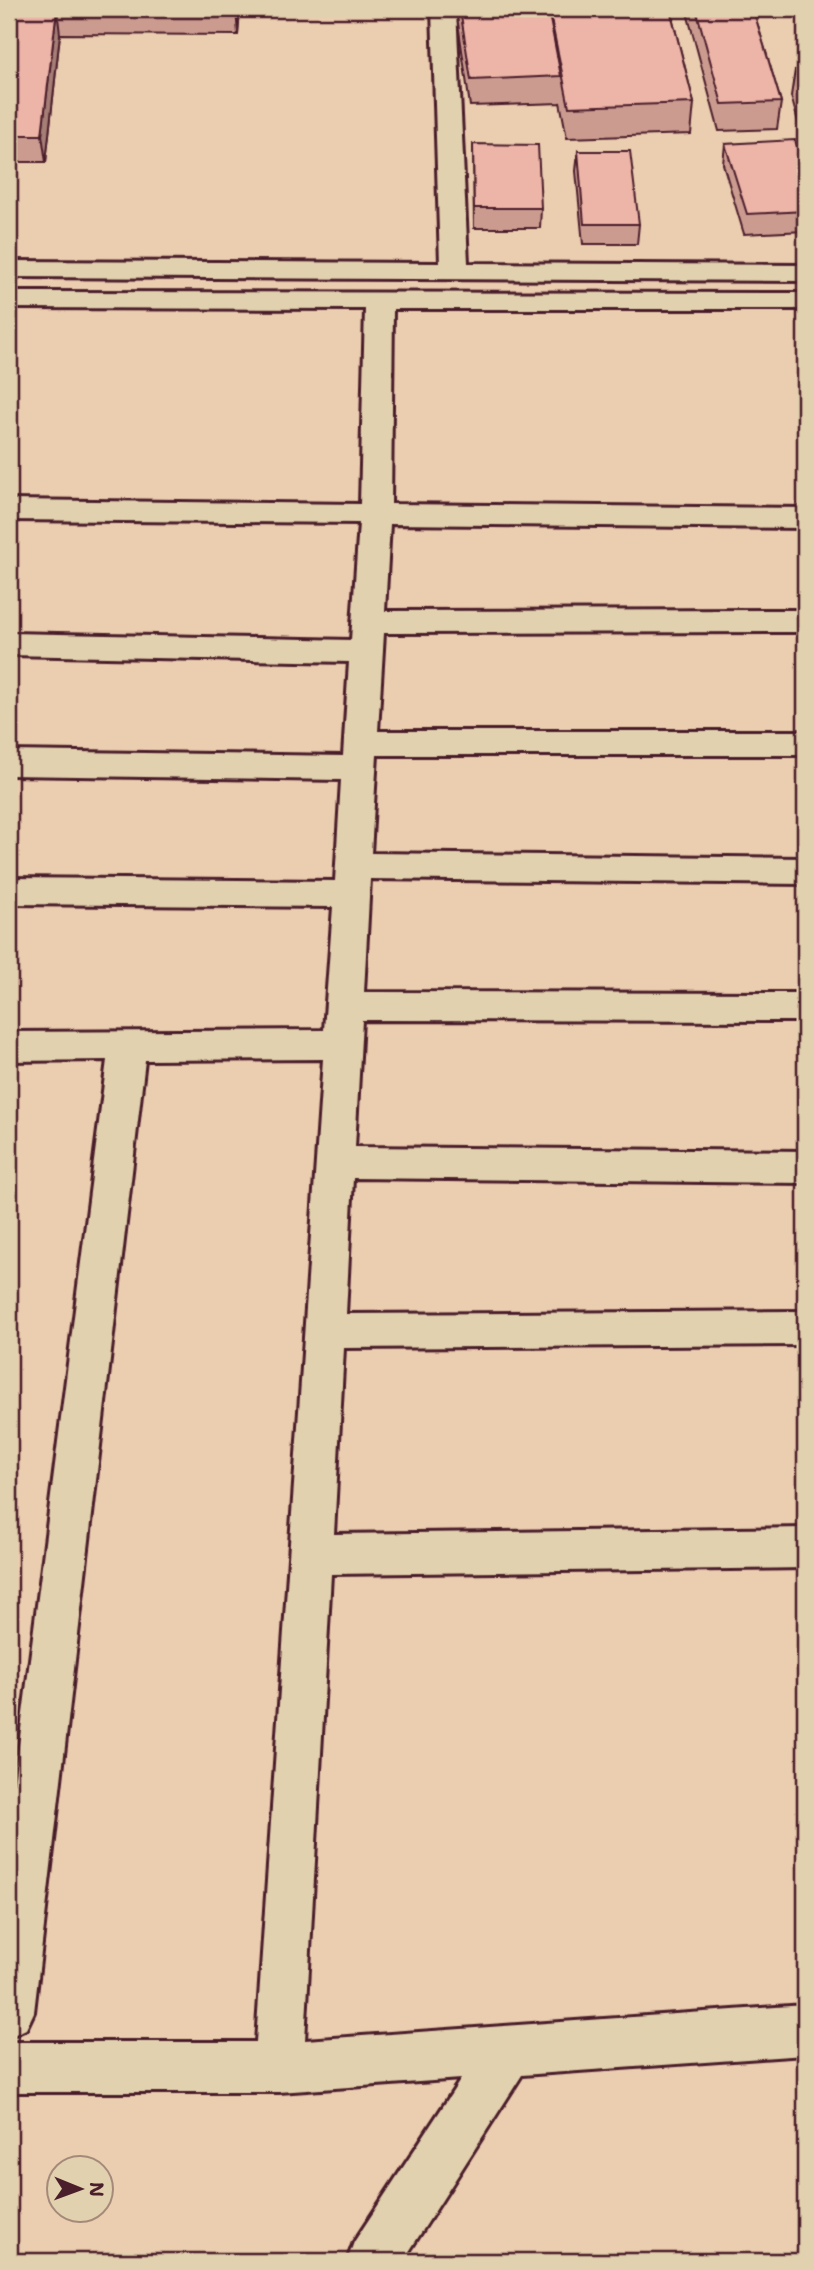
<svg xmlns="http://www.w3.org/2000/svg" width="814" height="2270" font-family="'Shantell Sans',sans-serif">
  <rect width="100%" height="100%" fill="#ebcdb0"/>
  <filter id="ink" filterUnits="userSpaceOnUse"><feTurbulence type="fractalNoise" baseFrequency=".0143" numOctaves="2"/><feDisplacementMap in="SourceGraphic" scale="14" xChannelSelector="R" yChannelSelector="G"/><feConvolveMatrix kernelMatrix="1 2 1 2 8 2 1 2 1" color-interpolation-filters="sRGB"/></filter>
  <g filter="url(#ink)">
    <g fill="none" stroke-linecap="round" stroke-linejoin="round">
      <defs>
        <g id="minor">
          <path d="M432 9H456L468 263 805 265V281L9 277V261L440 263Z"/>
          <path d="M9 292 805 293V309H393L391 504 805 508V528L390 524 385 611 805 610V632L384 633 378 731H805V755H377L371 853 805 858V884L370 879 364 992 805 993V1021L362 1020 355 1147 805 1151V1183L353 1178 346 1314 805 1311V1345L344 1348 334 1534 805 1528V1568L331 1574 305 2040 805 2005V2055L522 2075 403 2261H347L354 2242 461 2079 279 2092H9V2042H256L323 1059 145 1060 34 2012 26 2029 9 2037V1823L107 1060 9 1061V1032L324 1030 333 907 9 904V878L335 881 341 780 9 775V751L343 756 349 662 9 655V633L351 640 359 523 9 520V500L360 504 365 309 9 308Z"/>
        </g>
      </defs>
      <use href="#minor" stroke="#4a1f2b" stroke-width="6"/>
      <use href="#minor" fill="#e2d1ae" fill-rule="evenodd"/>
    </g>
    <g fill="#cc9b90" stroke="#4a1f2b" stroke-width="2">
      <path d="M9 9H240L238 35 60 34 46 162H9Z"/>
      <path d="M456 9H670L694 103 691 134 567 138 560 102V103L470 106Z"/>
      <path d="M686 9H753L781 102 777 129 719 131Z"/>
      <path d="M805 69V147L791 96 795 70Z"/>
      <path d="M473 144 541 208 540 228H474Z"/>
      <path d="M725 144 805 171V231L744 234 723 164Z"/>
      <path d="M578 151 639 224 637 244H583L576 171Z"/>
    </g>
    <g fill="#a67e76" stroke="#4a1f2b" stroke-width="2">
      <path d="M57 9 60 34 46 162 42 135Z"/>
      <path d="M236 9H240L238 35Z"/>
    </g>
    <g fill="#edb4a8" stroke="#4a1f2b" stroke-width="2">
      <path d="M9 9H57L42 135H9Z"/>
      <path d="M460 9H548L561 76 471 80Z"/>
      <path d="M549 9H670L694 103 569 107Z"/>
      <path d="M696 9H753L781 102 722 104Z"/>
      <path d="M805 69V106L795 70Z"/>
      <path d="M795 140 805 171V211L747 214 725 144Z"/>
      <path d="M473 144 538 145 541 208H474Z"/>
      <path d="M578 151H630L639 224H584Z"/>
    </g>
  </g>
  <rect width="814" height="2270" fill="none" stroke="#e2d1ae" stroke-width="35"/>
  <rect x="18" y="18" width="779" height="2235" fill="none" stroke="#4a1f2b" stroke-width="2.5" filter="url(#ink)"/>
  <g transform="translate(80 2189) rotate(91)"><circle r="33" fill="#e2d1ae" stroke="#a58a7a" stroke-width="2"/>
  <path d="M0-5L12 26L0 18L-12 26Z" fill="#4a1f2b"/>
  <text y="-10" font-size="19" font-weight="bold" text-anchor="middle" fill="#4a1f2b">N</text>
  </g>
</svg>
